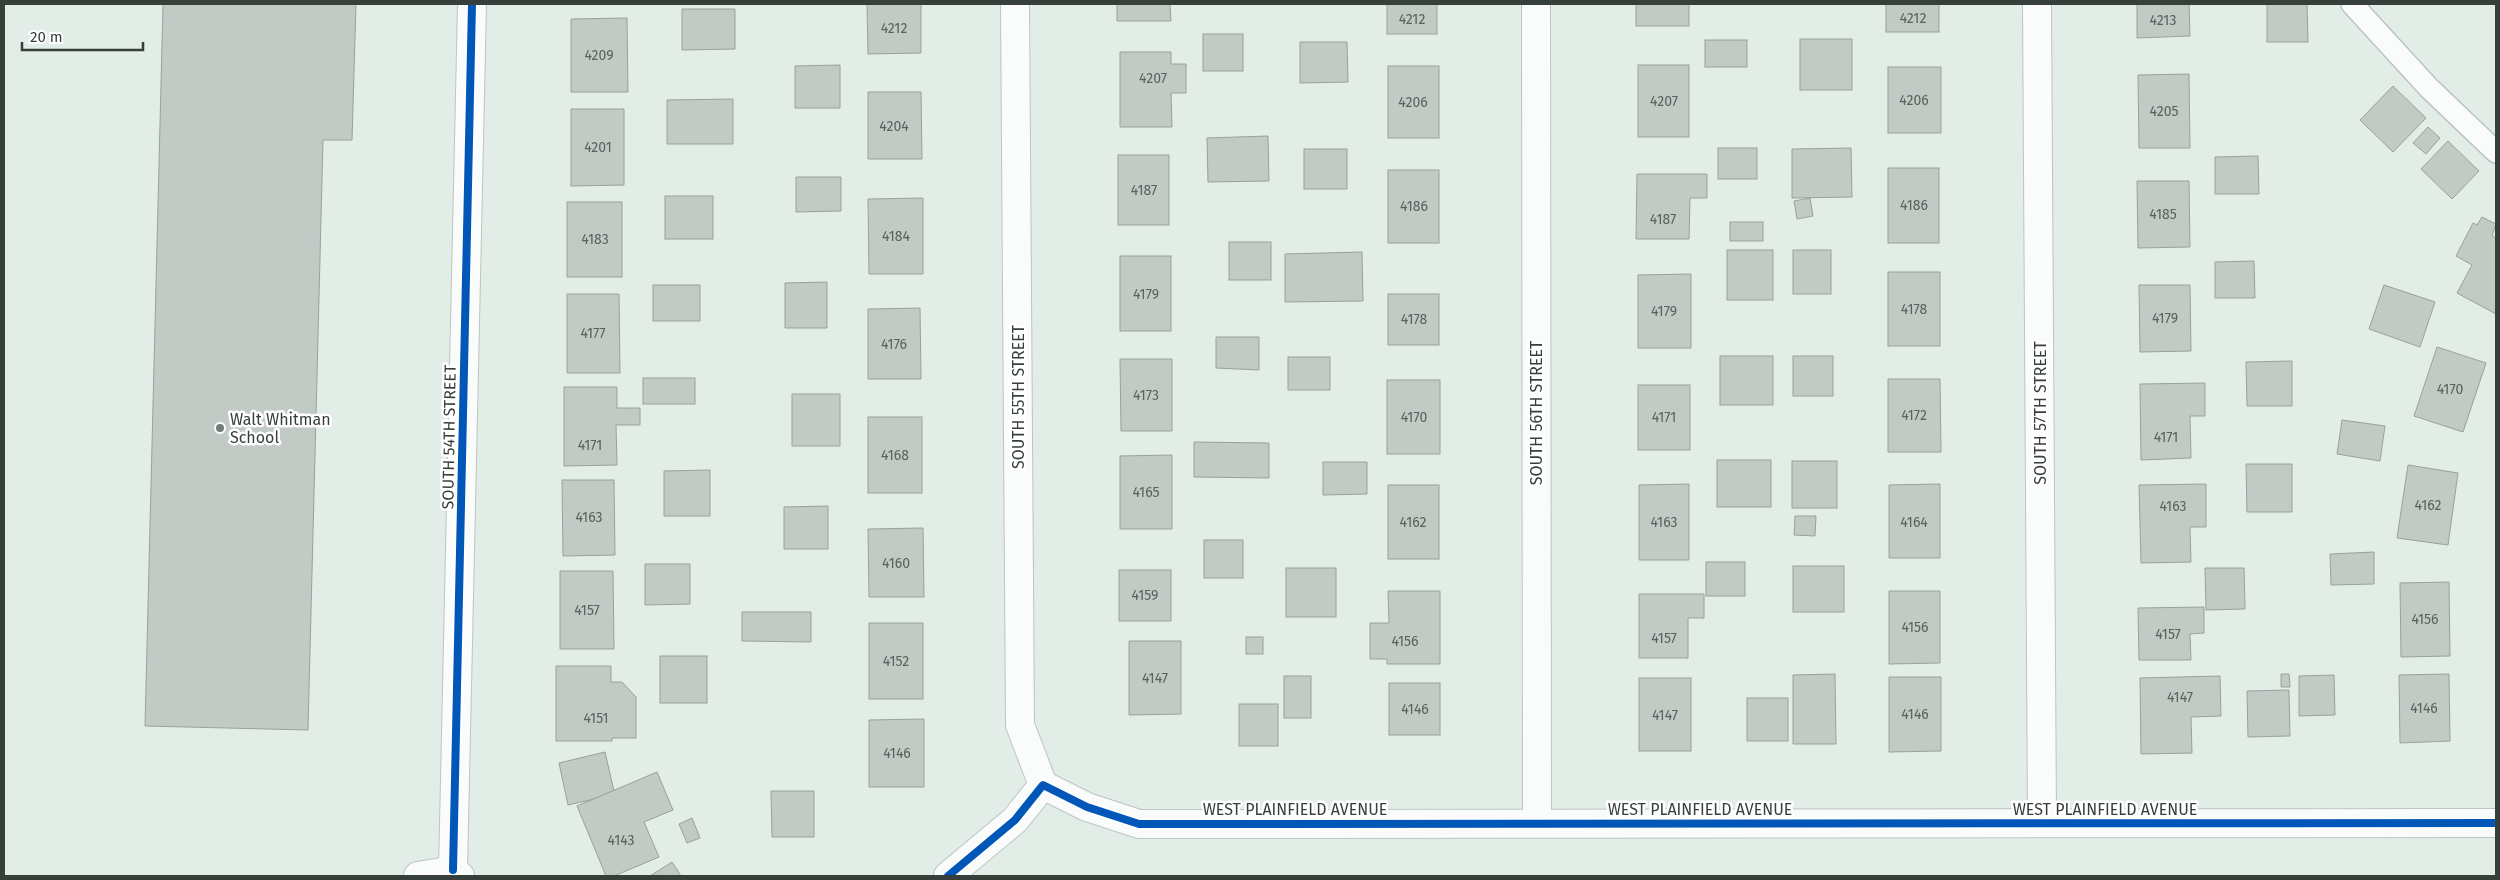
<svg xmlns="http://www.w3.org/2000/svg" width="2500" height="880" font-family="'Fira Sans',sans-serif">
  <rect width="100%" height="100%" fill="#e1ede6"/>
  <g fill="#c1cac5" stroke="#98a29c">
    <path d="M163 4H356L352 140H323L308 730 145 726Z"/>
    <path d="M867 4H921V53L868 54Z"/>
    <path d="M1117 4H1170L1171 21H1117Z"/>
    <rect x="1387" y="4" width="50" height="30"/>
    <rect x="1636" y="4" width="53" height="22"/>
    <rect x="1886" y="4" width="53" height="28"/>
    <path d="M2137 4H2189L2190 36 2137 38Z"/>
    <path d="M2267 4H2307L2308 42H2267Z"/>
    <path d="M682 9H735V49L682 50Z"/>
    <path d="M627 18 628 92H571V19Z"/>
    <rect x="1203" y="34" width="40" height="37"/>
    <rect x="1800" y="39" width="52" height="51"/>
    <rect x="1705" y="40" width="42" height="27"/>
    <path d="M1300 42H1347L1348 82 1300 83Z"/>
    <path d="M1120 52H1171V64H1186V93H1171L1172 127H1120Z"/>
    <path d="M840 65V108H795V66Z"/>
    <rect x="1638" y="65" width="51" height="72"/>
    <rect x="1388" y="66" width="51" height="72"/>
    <rect x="1888" y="67" width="53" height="66"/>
    <path d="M2189 74 2190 148H2139L2138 75Z"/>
    <path d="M2393 86 2426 118 2393 152 2360 120Z"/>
    <path d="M868 92H921L922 159H868Z"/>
    <path d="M733 99V144H667V100Z"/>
    <path d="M571 109H624V185L571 186Z"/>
    <path d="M2428 127 2440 138 2426 154 2413 143Z"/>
    <path d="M1268 136 1269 181 1208 182 1207 138Z"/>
    <path d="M2448 141 2479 171 2452 199 2421 169Z"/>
    <rect x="1718" y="148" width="39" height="31"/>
    <path d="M1851 148 1852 197 1792 198V149Z"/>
    <rect x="1304" y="149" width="43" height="40"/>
    <rect x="1118" y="155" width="51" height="70"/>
    <path d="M2258 156 2259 194H2215V157Z"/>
    <rect x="1888" y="168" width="51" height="75"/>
    <rect x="1388" y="170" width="51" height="73"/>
    <path d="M1637 174H1707V198H1690L1689 239H1636Z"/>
    <path d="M796 177H841V211L796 212Z"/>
    <path d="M2137 181H2189L2190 247 2138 248Z"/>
    <rect x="665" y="196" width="48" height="43"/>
    <path d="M923 198V274H869L868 199Z"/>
    <path d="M1810 198 1813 216 1797 219 1794 201Z"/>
    <rect x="567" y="202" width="55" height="75"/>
    <path d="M2482 217 2496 224 2492 236 2496 238V314L2457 293 2472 265 2456 256 2473 223 2477 225Z"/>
    <rect x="1730" y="222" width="33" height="19"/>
    <rect x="1229" y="242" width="42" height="38"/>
    <rect x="1727" y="250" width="46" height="50"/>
    <rect x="1793" y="250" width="38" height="44"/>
    <path d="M1362 252 1363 301 1285 302V254Z"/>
    <rect x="1120" y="256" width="51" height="75"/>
    <path d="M2254 261 2255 298H2215V262Z"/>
    <rect x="1888" y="272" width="52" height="74"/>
    <path d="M1691 274V348H1638V275Z"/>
    <path d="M827 282V328H785V283Z"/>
    <rect x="653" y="285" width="47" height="36"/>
    <path d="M2139 285H2190L2191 351 2140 352Z"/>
    <path d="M2384 285 2435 302 2420 347 2369 329Z"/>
    <path d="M567 294H619L620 373H567Z"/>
    <rect x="1388" y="294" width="51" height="51"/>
    <path d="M920 308 921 379H868V309Z"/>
    <path d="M1216 337H1259V370L1216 368Z"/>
    <path d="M2437 347 2486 363 2463 432 2414 416Z"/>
    <rect x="1720" y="356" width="53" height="49"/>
    <rect x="1793" y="356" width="40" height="40"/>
    <rect x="1288" y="357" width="42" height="33"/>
    <path d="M1120 359H1172V431H1121Z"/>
    <path d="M2292 361V406H2247L2246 362Z"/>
    <rect x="643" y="378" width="52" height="26"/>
    <path d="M1888 379H1940L1941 452H1888Z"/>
    <rect x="1387" y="380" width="53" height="74"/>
    <path d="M2205 383V416H2190L2191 458 2141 460 2140 384Z"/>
    <rect x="1638" y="385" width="52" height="65"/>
    <path d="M564 387H617V408H640V425H616L617 465 564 466Z"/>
    <rect x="792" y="394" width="48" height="52"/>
    <rect x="868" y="417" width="54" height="76"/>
    <path d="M2342 420 2385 426 2380 461 2337 454Z"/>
    <path d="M1194 442 1269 443V478L1194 477Z"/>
    <path d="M1172 455V529H1120V456Z"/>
    <rect x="1717" y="460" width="54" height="47"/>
    <rect x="1792" y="461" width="45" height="47"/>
    <path d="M1323 462H1367V494L1323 495Z"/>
    <path d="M2246 464H2292V512H2247Z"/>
    <path d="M2408 465 2458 473 2448 545 2397 538Z"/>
    <path d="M710 470V516H664V471Z"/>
    <path d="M562 480H614L615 555 563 556Z"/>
    <path d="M1689 484V560H1639V485Z"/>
    <path d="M1940 484V558H1889V485Z"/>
    <path d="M2206 484V527H2190L2191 562 2141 563 2139 485Z"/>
    <rect x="1388" y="485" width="51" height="74"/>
    <path d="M828 506V549H784V507Z"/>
    <path d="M1795 516H1816L1815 536 1794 535Z"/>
    <path d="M923 528 924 597H869L868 529Z"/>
    <rect x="1204" y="540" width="39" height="38"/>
    <path d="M2374 552V584L2331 585 2330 554Z"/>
    <rect x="1706" y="562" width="39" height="34"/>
    <path d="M645 564H690V604L645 605Z"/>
    <rect x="1793" y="566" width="51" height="46"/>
    <rect x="1286" y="568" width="50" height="49"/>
    <path d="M2205 568H2244L2245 609 2206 610Z"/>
    <rect x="1119" y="570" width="52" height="51"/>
    <path d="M560 571H613L614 649H560Z"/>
    <path d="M2449 582 2450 656 2401 657 2400 583Z"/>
    <path d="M1388 591H1440V664H1387V659H1370V623H1389Z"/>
    <path d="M1889 591H1940V663L1889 664Z"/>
    <path d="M1639 594H1704V618H1688V658H1639Z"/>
    <path d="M2204 607V633L2190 634 2191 660H2139L2138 608Z"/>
    <path d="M742 612H811V642L742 641Z"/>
    <rect x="869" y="623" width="54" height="76"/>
    <rect x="1246" y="637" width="17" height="17"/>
    <path d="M1129 641H1181V714L1129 715Z"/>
    <rect x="660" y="656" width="47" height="47"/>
    <path d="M556 666H611V682H622L636 697V738H612V741H556Z"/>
    <path d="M1835 674 1836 744H1793V675Z"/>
    <path d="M2281 674H2289L2290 687H2281Z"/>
    <path d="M2449 674 2450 741 2400 743 2399 675Z"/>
    <path d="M2334 675 2335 715 2299 716V676Z"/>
    <rect x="1284" y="676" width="27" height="42"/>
    <path d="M2220 676 2221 716 2191 717 2192 753 2141 754 2140 678Z"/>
    <path d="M1889 677H1941V751L1889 752Z"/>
    <rect x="1639" y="678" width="52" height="73"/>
    <rect x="1389" y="683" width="51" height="52"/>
    <path d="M2289 690 2290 736 2248 737 2247 691Z"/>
    <rect x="1747" y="698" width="41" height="43"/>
    <rect x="1239" y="704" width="39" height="42"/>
    <path d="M924 719V787H869V720Z"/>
    <path d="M605 752 614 791 594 799 568 805 559 763Z"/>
    <path d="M657 772 673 810 644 822 659 857 614 876H606L577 806Z"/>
    <path d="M771 791H814V837H772Z"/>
    <path d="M692 818 700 838 687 843 679 824Z"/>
    <path d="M672 862 681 876H650Z"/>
  </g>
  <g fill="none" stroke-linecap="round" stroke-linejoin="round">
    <defs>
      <path id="service" d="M2352 4 2429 88 2496 152"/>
      <g id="minor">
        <path d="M1015 4 1020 725 1043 785"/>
        <path d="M1536 4 1537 822"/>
        <path d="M2037 4 2042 822"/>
        <path d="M453 870 472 4"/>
        <path d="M418 876 453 870 460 876"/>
        <path d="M948 876 1015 820 1043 785 1087 807 1139 824 2496 823"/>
      </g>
    </defs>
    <use href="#service" stroke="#bcc5c0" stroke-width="24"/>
    <use href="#minor" stroke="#bcc5c0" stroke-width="30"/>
    <use href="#service" stroke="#fafcfb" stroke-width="21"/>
    <use href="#minor" stroke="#fafcfb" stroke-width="28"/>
    <defs>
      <g id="cycleway">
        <path d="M453 870 472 4"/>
        <path d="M948 876 1015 820 1043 785 1087 807 1139 824 2496 823"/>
      </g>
    </defs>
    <use href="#cycleway" stroke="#fff" stroke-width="11"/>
    <use href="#cycleway" stroke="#0057b8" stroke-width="8"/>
  </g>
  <circle fill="#727c76" stroke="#fff" stroke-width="2" cx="220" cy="428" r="5"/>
  <g text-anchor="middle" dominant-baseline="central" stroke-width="5" stroke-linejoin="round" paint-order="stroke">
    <g font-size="14" fill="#5a625d">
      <text x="1913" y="18">4212</text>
      <text x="1412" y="19">4212</text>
      <text x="2163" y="20">4213</text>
      <text x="894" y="28">4212</text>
      <text x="599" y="55">4209</text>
      <text x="1153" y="78">4207</text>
      <text x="1914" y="100">4206</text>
      <text x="1664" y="101">4207</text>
      <text x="1413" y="102">4206</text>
      <text x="2164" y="111">4205</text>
      <text x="894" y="126">4204</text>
      <text x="598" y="147">4201</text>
      <text x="1144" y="190">4187</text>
      <text x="1914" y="205">4186</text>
      <text x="1414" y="206">4186</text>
      <text x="2163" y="214">4185</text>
      <text x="1663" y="219">4187</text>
      <text x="896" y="236">4184</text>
      <text x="595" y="239">4183</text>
      <text x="1146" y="294">4179</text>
      <text x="1914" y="309">4178</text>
      <text x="1664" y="311">4179</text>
      <text x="2165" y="318">4179</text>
      <text x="1414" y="319">4178</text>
      <text x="593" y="333">4177</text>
      <text x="894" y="344">4176</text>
      <text x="2450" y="389">4170</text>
      <text x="1146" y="395">4173</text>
      <text x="1914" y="415">4172</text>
      <text x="1414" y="417">4170</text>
      <text x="1664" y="417">4171</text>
      <text x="2166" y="437">4171</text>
      <text x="590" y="445">4171</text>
      <text x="895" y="455">4168</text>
      <text x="1146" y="492">4165</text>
      <text x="2428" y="505">4162</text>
      <text x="2173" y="506">4163</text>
      <text x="589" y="517">4163</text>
      <text x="1413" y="522">4162</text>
      <text x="1664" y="522">4163</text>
      <text x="1914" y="522">4164</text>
      <text x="896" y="563">4160</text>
      <text x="1145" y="595">4159</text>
      <text x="587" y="610">4157</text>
      <text x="2425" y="619">4156</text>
      <text x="1915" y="627">4156</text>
      <text x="2168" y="634">4157</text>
      <text x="1664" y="638">4157</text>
      <text x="1405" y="641">4156</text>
      <text x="896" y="661">4152</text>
      <text x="1155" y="678">4147</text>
      <text x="2180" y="697">4147</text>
      <text x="2424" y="708">4146</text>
      <text x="1415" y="709">4146</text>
      <text x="1915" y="714">4146</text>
      <text x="1665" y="715">4147</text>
      <text x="596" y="718">4151</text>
      <text x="897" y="753">4146</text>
      <text x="621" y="840">4143</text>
    </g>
    <g font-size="16" fill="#373f3a" stroke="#fff">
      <text transform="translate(1018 397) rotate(-90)">SOUTH 55TH STREET</text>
      <text transform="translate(1536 413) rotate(-90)">SOUTH 56TH STREET</text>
      <text transform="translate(2040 413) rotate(-90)">SOUTH 57TH STREET</text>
      <text transform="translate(449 437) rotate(-89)">SOUTH 54TH STREET</text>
      <text x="1295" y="809">WEST PLAINFIELD AVENUE</text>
      <text x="1700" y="809">WEST PLAINFIELD AVENUE</text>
      <text x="2105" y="809">WEST PLAINFIELD AVENUE</text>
    </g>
    <g font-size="16" fill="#373f3a" stroke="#fff" text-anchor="start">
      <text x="230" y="419">Walt Whitman<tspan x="230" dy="18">School</tspan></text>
    </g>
  </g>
  <rect width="2500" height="880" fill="none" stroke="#373f3a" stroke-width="10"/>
  <path d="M22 42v8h121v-8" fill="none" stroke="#373f3a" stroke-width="2.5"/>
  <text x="30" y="42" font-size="15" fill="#373f3a" stroke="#ffffff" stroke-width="4" paint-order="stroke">20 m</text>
</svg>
